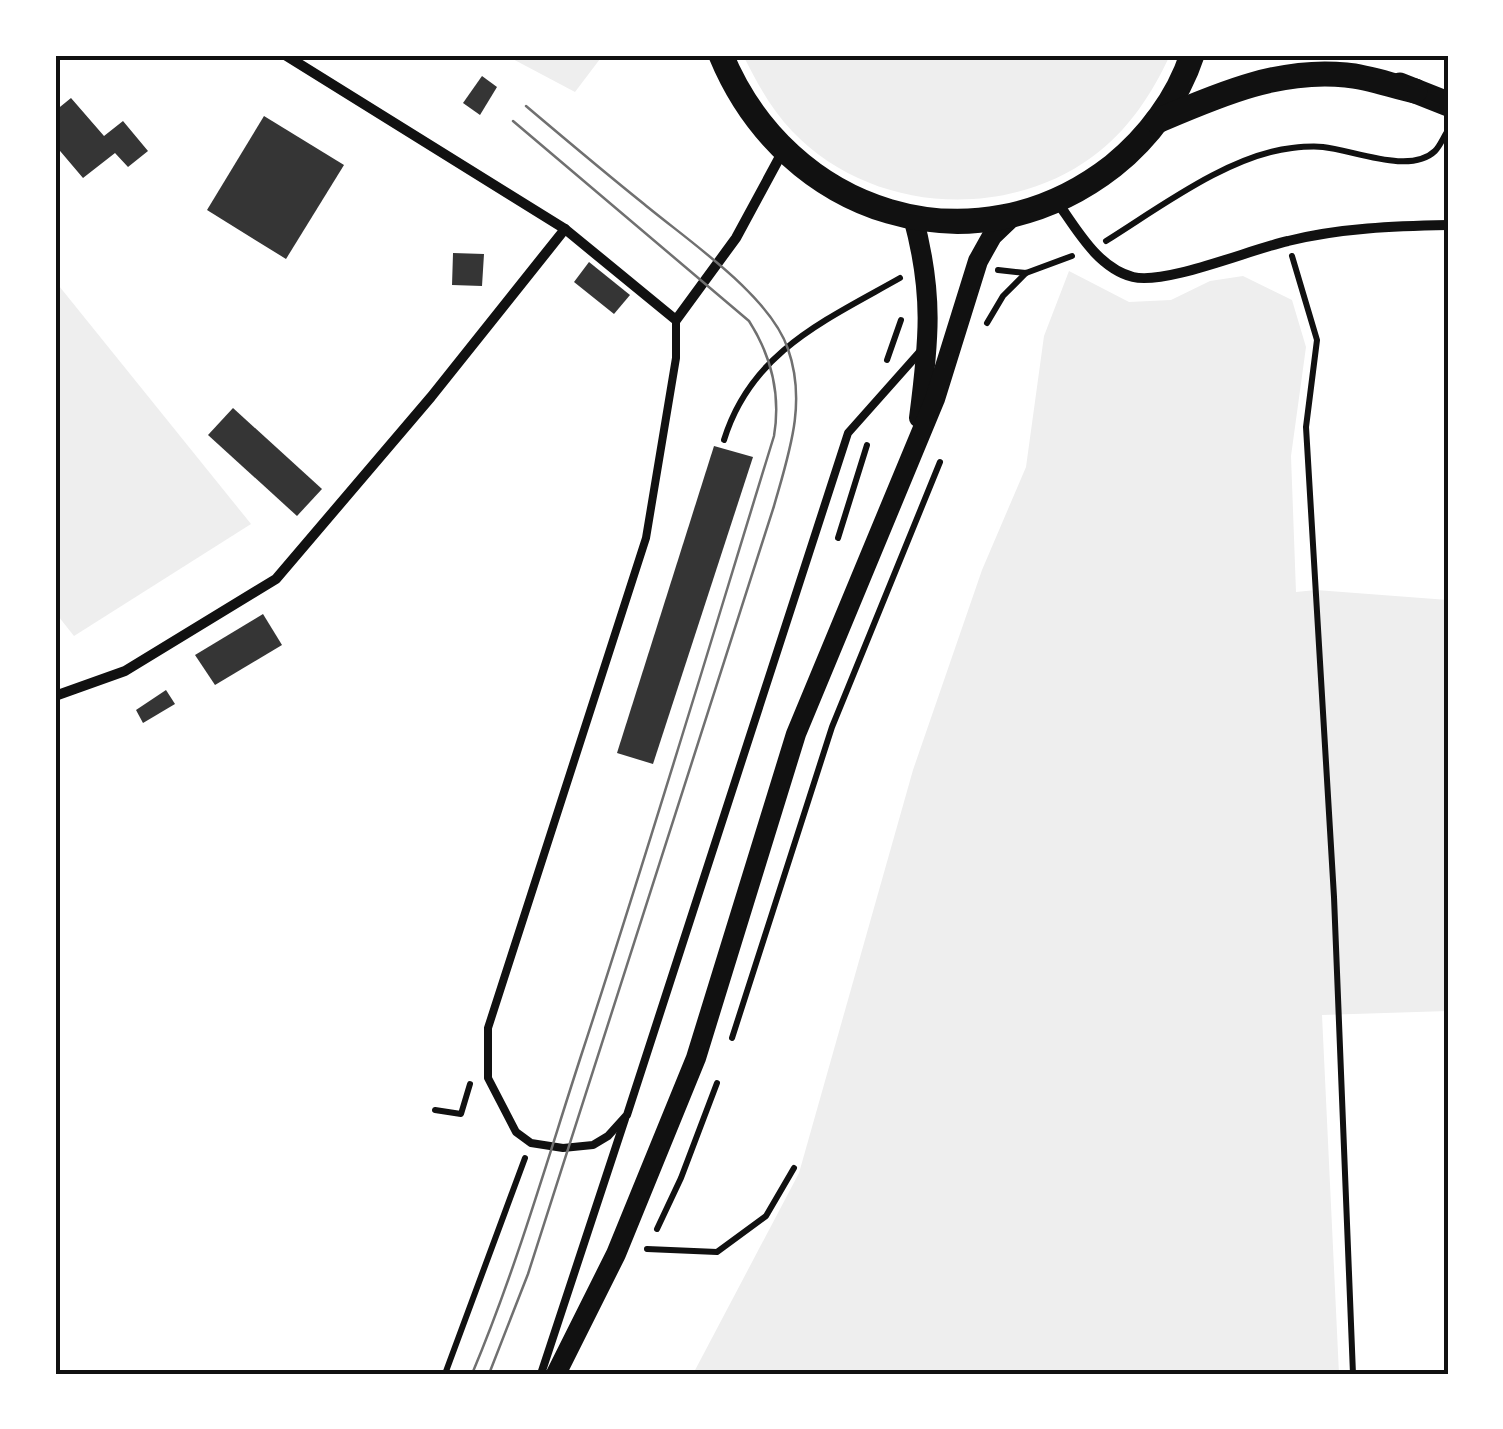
<svg xmlns="http://www.w3.org/2000/svg" width="1503" height="1429" font-family="'Asap Condensed',sans-serif">
  <rect width="100%" height="100%" fill="#fff"/>
  <g fill="#eee">
    <path d="M505 55H603L575 92Z"/>
    <path d="M743 55H1170C1152 94 1128 131 1092 157 1003 222 869 212 792 131 771 109 757 83 743 55Z"/>
    <path d="M1069 271 1129 302 1171 300 1210 281 1243 276 1292 300 1306 347 1291 456 1296 592 1316 590 1448 600V1011L1322 1015 1339 1374H693L799 1173 913 770 982 570 1026 467 1044 336Z"/>
    <path d="M55 281 251 524 74 636 55 612Z"/>
  </g>
  <g fill="#353535">
    <path d="M482 76 497 87 480 115 463 103Z"/>
    <path d="M71 98 104 136 123 121 148 151 128 167 115 153 83 178 55 145V111Z"/>
    <path d="M264 116 344 165 286 259 207 210Z"/>
    <path d="M453 253 484 254 482 286 452 285Z"/>
    <path d="M589 262 630 295 614 314 574 282Z"/>
    <path d="M233 408 322 489 297 516 208 435Z"/>
    <path d="M714 446 753 457 653 764 617 753Z"/>
    <path d="M263 614 282 645 215 685 195 655Z"/>
    <path d="M166 690 175 704 143 723 136 710Z"/>
  </g>
  <g fill="none" stroke-linecap="round" stroke-linejoin="round">
    <g stroke="#111" stroke-width="6">
      <path d="M1106 241C1159 208 1229 155 1292 148 1301 147 1313 146 1323 147 1353 150 1410 175 1435 151 1440 146 1443 138 1447 132"/>
      <path d="M1292 256 1317 340 1306 427 1334 897 1353 1374"/>
      <path d="M998 270 1026 273 1072 256"/>
      <path d="M987 323 1003 296 1026 273"/>
      <path d="M887 360 901 320"/>
      <path d="M724 440C751 352 824 321 900 278"/>
      <path d="M838 538 867 445"/>
      <path d="M732 1038 832 727 940 462"/>
      <path d="M435 1110 461 1114 470 1084"/>
      <path d="M657 1229 681 1178 717 1083"/>
      <path d="M647 1249 717 1252 766 1216 794 1168"/>
      <path d="M445 1374 525 1158"/>
    </g>
    <g stroke="#111" stroke-width="8">
      <path d="M676 320V358L646 538 488 1028V1078L516 1132 531 1143 563 1148 593 1145 608 1136 627 1115 848 433 920 352"/>
      <path d="M541 1374 625 1119"/>
    </g>
    <g stroke="#111" stroke-width="10">
      <path d="M285 55 565 229 676 320 736 238 783 151"/>
      <path d="M1058 203C1077 230 1098 268 1133 277 1166 285 1251 249 1288 241 1340 228 1395 226 1448 225"/>
      <path d="M55 696 125 671 276 579 431 397 565 229"/>
    </g>
    <g stroke="#111" stroke-width="20">
      <path d="M913 217C934 294 929 341 919 418"/>
      <path d="M556 1374 616 1254 696 1058 796 734 935 399 978 261 992 236 1014 215"/>
    </g>
    <g stroke="#111" stroke-width="25">
      <path d="M721 55C787 215 973 275 1113 166 1148 138 1178 98 1192 55"/>
      <path d="M1400 85 1448 104"/>
      <path d="M1157 121C1218 95 1279 68 1346 75 1369 77 1392 86 1415 91"/>
    </g>
    <g stroke="#707070" stroke-width="2.5">
      <path d="M472 1374C515 1272 546 1164 580 1059 648 852 710 644 774 436 781 394 772 357 749 321L513 121"/>
      <path d="M489 1374 528 1274 774 506C789 453 807 403 788 349 770 295 687 240 644 204 604 172 565 139 526 106"/>
    </g>
  </g>
  <rect width="1503" height="1429" fill="none" stroke="#ffffff" stroke-width="115"/>
  <rect x="58" y="58" width="1388" height="1314" fill="none" stroke="#111" stroke-width="4"/>
</svg>
